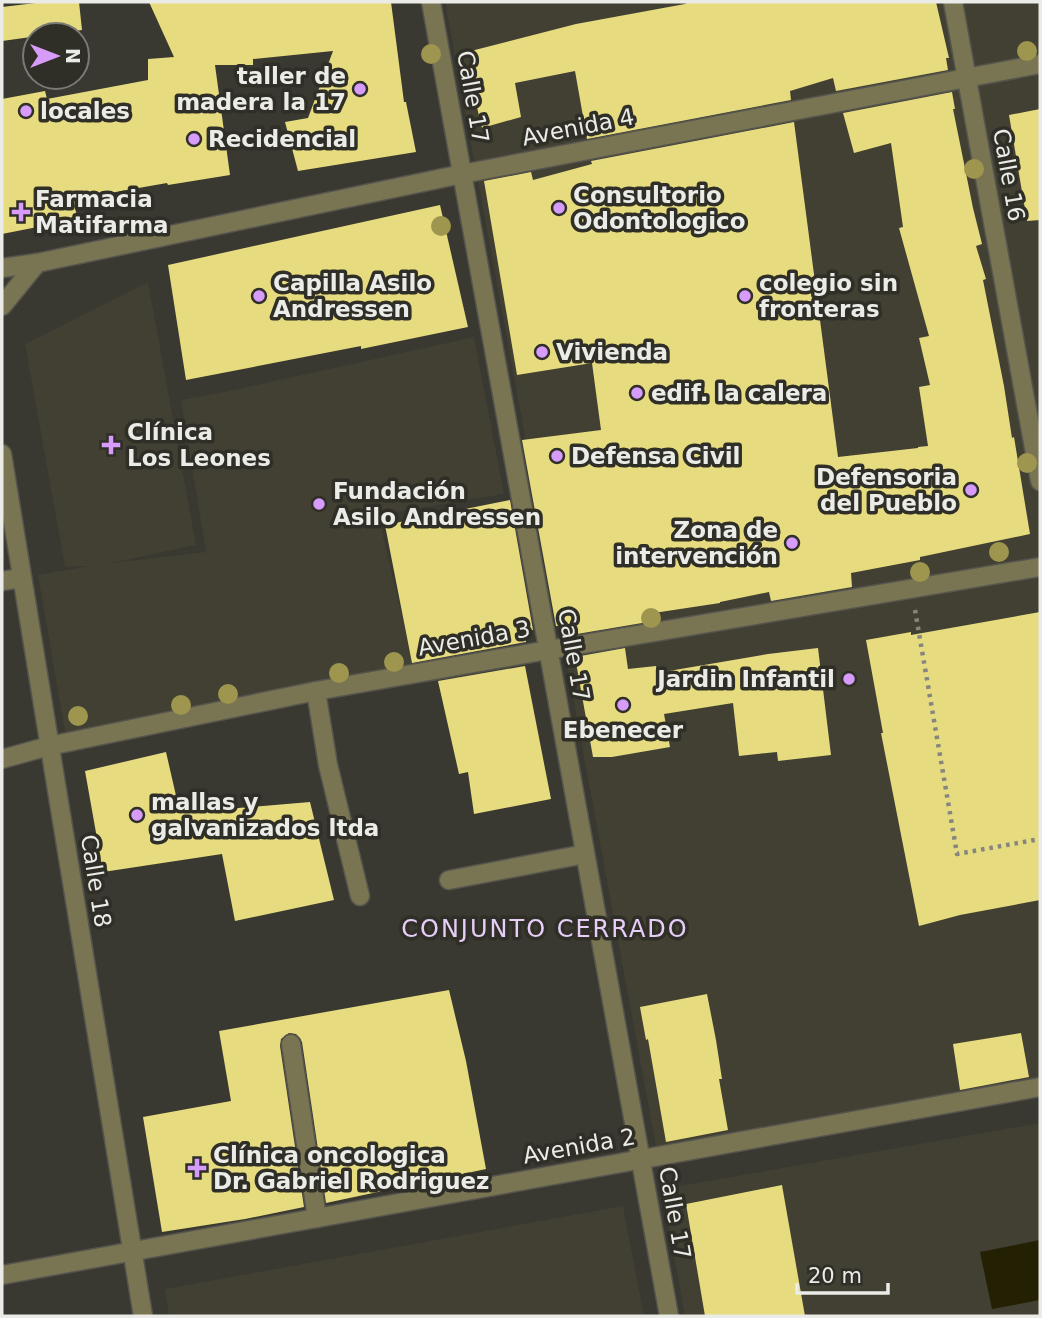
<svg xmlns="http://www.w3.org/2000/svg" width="1042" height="1318" font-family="'DejaVu Sans',sans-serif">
  <rect width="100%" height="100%" fill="#393831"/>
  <g fill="#414033">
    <path d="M445 2H1040V1084L657 1152Z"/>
    <path d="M148 282 196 545 111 563 206 552 181 400 224 392 474 337 504 494 378 515 404 625 412 663 65 732 38 575 89 566 65 567 25 344Z"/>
    <path d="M1040 1123V1316H685L662 1189Z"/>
    <path d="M623 1206 644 1316H169L165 1289Z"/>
  </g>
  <path fill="#232003" d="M1040 1240V1300L992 1309 980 1252Z"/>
  <g fill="#e6db7f">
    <path d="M44 2H79L82 30 2 41V7Z"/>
    <path d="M149 2H391L404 102H406L416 152 298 171 285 122 308 118 333 51 253 59V65H215L230 175 168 185 167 183 110 193 111 197 74 205 78 219 2 234V99L45 91 47 99 148 80V59L174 57Z"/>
    <path d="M688 2H936L949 58H946L948 70 836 91 833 78 790 91 791 100 587 139 575 71 515 83 521 117 482 128 474 95H477L471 51 576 24 685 4Z"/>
    <path d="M952 92 955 109H953L973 208 982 244 976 246 986 279 983 280 1004 386 1012 438 1014 437 1030 534 920 557V560L851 573 852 587 771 601 769 592 720 602V603L647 614 648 622 571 635 569 625 556 626 522 440 601 430 592 363 517 375 484 181 531 172 533 180 592 164 591 161 794 122 838 457 918 448V447L928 446 919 387 930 385 919 338 929 336 899 228 903 227 891 143 854 153 843 113Z"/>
    <path d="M1040 109V220L1027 221 1009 115Z"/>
    <path d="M440 205 468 327 361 349V346L186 380 168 265Z"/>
    <path d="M510 500 533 630 524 631 526 642 412 663 385 525Z"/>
    <path d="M1040 612V900L960 915 919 926 881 733H883L866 640 911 632V635Z"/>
    <path d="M625 648 628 669 656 666 657 673 768 654 818 648 831 755 778 761 777 752 739 756 733 703 664 714 670 747 612 757H593L575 657Z"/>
    <path d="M525 666 551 799 474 814 468 772 459 774 438 681Z"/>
    <path d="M166 752 180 813 310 802 334 900 235 921 222 854 103 872 85 771Z"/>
    <path d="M449 990 466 1061 486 1169 326 1203 302 1042 300 1038 296 1034 289 1033 281 1039 280 1046 304 1207 245 1219 162 1232 143 1117 231 1101 219 1031Z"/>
    <path d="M707 994 716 1040 722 1079H719L728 1130 666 1142 648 1039 646 1040 640 1007Z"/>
    <path d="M1021 1033 1029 1077 960 1090 953 1044Z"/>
    <path d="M782 1185 805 1316H705L686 1204Z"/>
  </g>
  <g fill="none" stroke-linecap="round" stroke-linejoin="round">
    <defs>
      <g id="minor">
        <path d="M431 2 669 1316"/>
        <path d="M953 2 1040 481"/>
        <path d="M2 268 37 263 462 174 1040 64"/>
        <path d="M2 306 37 263"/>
        <path d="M2 454 143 1316"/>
        <path d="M2 581 22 578"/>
        <path d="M316 691 328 765 360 896"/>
        <path d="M2 759 49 746 316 691 548 650 1040 567"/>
        <path d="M449 880 585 854"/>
        <path d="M291 1044 317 1218"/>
        <path d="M2 1275 1040 1087"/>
      </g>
    </defs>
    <use href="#minor" stroke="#55554e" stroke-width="21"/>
    <path stroke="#86857f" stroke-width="4.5" stroke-dasharray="3.5 5" stroke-linecap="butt" d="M915 610 957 854 1040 839"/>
    <use href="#minor" stroke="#797552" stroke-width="18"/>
  </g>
  <g fill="#9e954e">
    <circle cx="1027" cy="51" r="10"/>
    <circle cx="431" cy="54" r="10"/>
    <circle cx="974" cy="169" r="10"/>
    <circle cx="441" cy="226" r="10"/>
    <circle cx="1027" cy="463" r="10"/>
    <circle cx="999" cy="552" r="10"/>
    <circle cx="920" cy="572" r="10"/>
    <circle cx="651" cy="618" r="10"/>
    <circle cx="394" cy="662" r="10"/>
    <circle cx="339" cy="673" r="10"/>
    <circle cx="228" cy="694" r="10"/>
    <circle cx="181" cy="705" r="10"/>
    <circle cx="78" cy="716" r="10"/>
  </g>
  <g fill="#d79bf9" stroke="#2f2e27" stroke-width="2.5">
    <circle cx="360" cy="89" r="7"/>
    <circle cx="26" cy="111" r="7"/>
    <circle cx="194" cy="139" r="7"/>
    <circle cx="559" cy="208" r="7"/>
    <path d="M17.5 201.5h7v7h7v7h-7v7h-7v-7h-7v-7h7z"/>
    <circle cx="259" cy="296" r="7"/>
    <circle cx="745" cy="296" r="7"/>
    <circle cx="542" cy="352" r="7"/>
    <circle cx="637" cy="393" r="7"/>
    <path d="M107.5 434.5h7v7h7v7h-7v7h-7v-7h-7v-7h7z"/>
    <circle cx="557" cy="456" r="7"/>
    <circle cx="971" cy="490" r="7"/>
    <circle cx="319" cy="504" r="7"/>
    <circle cx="792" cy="543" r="7"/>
    <circle cx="849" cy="679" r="7"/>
    <circle cx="623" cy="705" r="7"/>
    <circle cx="137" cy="815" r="7"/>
    <path d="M193.5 1157.5h7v7h7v7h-7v7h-7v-7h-7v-7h7z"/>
  </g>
  <g text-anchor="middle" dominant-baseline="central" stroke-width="7" stroke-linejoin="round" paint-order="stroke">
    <g font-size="23" font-weight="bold" fill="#ebebe7" stroke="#2f2e27" text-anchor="start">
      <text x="346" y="76" text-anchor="end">taller de<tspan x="346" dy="26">madera la 17</tspan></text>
      <text x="40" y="111">locales</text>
      <text x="208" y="139">Recidencial</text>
      <text x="573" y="195">Consultorio<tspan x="573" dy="26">Odontologico</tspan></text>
      <text x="35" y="199">Farmacia<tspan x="35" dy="26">Matifarma</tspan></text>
      <text x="273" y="283">Capilla Asilo<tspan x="273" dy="26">Andressen</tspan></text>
      <text x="759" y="283">colegio sin<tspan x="759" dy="26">fronteras</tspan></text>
      <text x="556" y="352">Vivienda</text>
      <text x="651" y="393">edif. la calera</text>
      <text x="127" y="432">Clínica<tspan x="127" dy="26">Los Leones</tspan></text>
      <text x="571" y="456">Defensa Civil</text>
      <text x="957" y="477" text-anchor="end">Defensoria<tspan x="957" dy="26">del Pueblo</tspan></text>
      <text x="333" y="491">Fundación<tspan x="333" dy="26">Asilo Andressen</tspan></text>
      <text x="778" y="530" text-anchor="end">Zona de<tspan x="778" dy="26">intervención</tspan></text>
      <text x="835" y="679" text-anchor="end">Jardin Infantil</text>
      <text x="623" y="730" text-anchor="middle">Ebenecer</text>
      <text x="151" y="802">mallas y<tspan x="151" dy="26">galvanizados ltda</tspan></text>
      <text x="213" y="1155">Clínica oncologica<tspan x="213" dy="26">Dr. Gabriel Rodriguez</tspan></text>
    </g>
    <g font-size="23" fill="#ebebe7" stroke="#2f2e27">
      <text transform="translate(473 97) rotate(80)">Calle 17</text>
      <text transform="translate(578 127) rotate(-11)">Avenida 4</text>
      <text transform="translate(1009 175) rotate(80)">Calle 16</text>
      <text transform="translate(474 638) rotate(-10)">Avenida 3</text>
      <text transform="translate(574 655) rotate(80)">Calle 17</text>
      <text transform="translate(96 881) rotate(81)">Calle 18</text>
      <text transform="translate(579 1146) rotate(-10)">Avenida 2</text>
      <text transform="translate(675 1213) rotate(80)">Calle 17</text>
    </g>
    <g font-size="24" letter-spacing="2" fill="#e7cef6" stroke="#2f2e27">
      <text x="545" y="929">CONJUNTO CERRADO</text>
    </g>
  </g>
  <rect width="1042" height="1318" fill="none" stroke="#ebebe7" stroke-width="7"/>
  <g transform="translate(56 56) rotate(90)"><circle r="33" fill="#2f2e27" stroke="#7a7a74" stroke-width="2"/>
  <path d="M0-5L12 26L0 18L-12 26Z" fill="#d79bf9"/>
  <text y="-10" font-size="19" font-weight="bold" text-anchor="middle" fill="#ebebe7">N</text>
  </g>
  <path d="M797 1283v10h91v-10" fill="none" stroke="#ebebe7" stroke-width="3.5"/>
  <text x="808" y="1283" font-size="21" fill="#ebebe7" stroke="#2f2e27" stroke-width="5" paint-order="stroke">20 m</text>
</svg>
